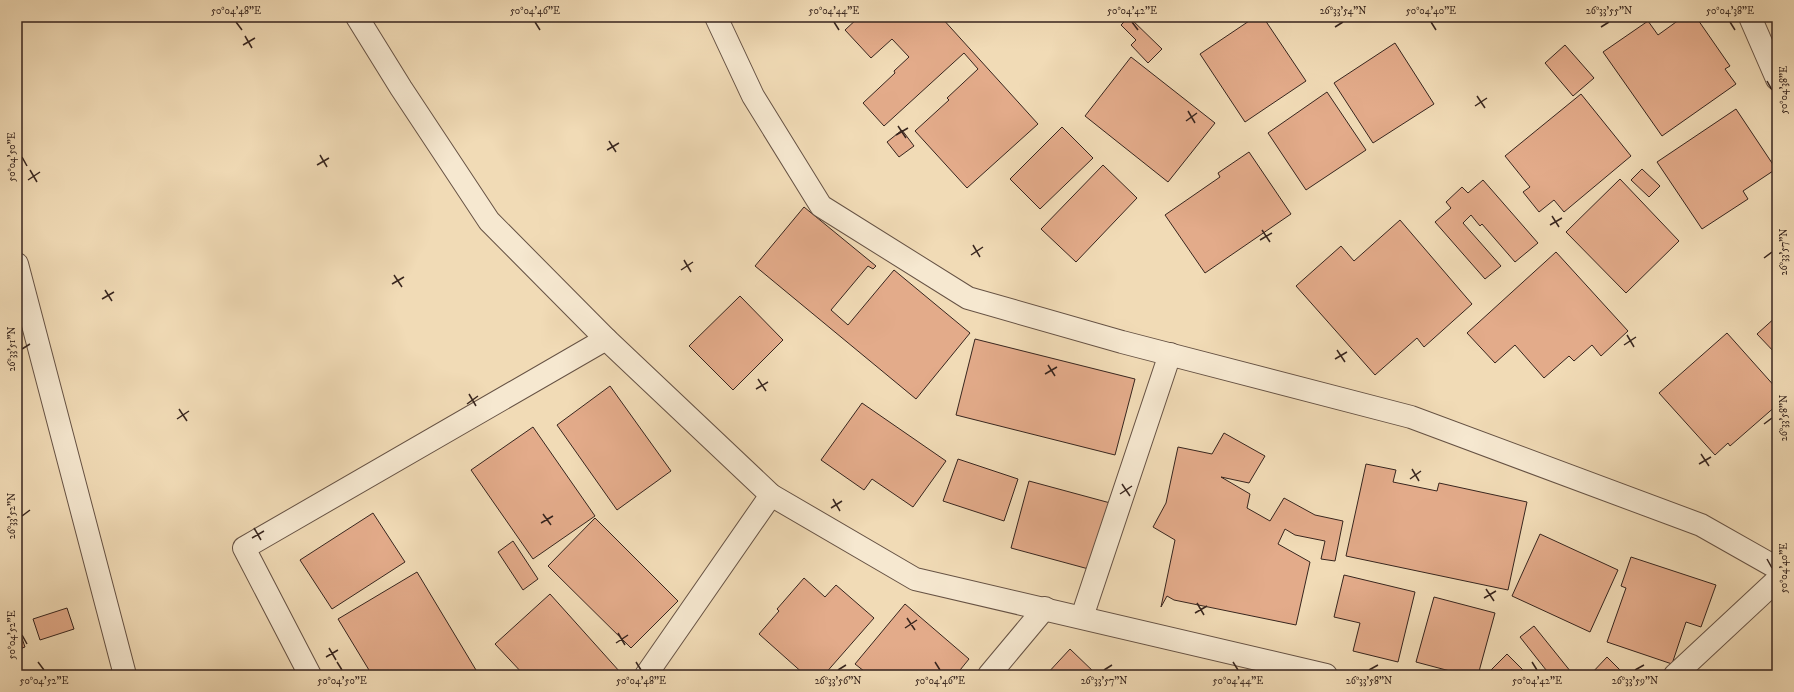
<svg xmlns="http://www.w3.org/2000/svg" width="1794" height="692" font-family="'IM FELL DW Pica',serif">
  <rect width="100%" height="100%" fill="#f1dbb6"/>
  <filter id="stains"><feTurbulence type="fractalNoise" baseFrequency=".005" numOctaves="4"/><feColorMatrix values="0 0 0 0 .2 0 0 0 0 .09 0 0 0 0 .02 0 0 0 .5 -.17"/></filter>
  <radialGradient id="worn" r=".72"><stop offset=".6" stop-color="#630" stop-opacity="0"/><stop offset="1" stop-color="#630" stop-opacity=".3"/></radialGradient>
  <g fill="#e3ab8a" stroke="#37251e">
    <path d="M859 17H941L1038 124 967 188 915 131 949 100 947 98 978 69 964 53 884 126 863 103 895 73 894 71 909 57 892 39 871 58 845 30Z"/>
    <path d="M1129 17 1162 49 1148 63 1131 45 1136 40 1121 25Z"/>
    <path d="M1255 17H1263L1306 81 1245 122 1200 54Z"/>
    <path d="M1683 17H1696L1730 66 1725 69 1736 84 1662 136 1603 52 1648 21 1658 35Z"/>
    <path d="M1395 43 1434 104 1373 143 1334 83Z"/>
    <path d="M1565 45 1594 78 1573 96 1545 63Z"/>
    <path d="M1131 57 1215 123 1168 182 1085 116Z"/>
    <path d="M1327 92 1366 150 1306 190 1268 133Z"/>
    <path d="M1581 94 1631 156 1564 212 1554 200 1539 212 1523 192 1530 187 1505 156Z"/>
    <path d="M1736 109 1776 169 1743 191 1748 199 1702 229 1657 162Z"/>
    <path d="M1062 127 1093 158 1040 209 1010 179Z"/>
    <path d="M902 130 914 146 899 157 887 142Z"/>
    <path d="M1249 152 1291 214 1205 273 1165 215 1220 177 1218 173Z"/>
    <path d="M1103 165 1137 198 1076 262 1041 229Z"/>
    <path d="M1642 169 1660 186 1649 197 1631 180Z"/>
    <path d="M1620 179 1679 241 1626 293 1566 232Z"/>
    <path d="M1483 180 1538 243 1515 262 1482 224 1480 226 1471 215 1463 223 1501 266 1485 279 1435 222 1451 208 1446 202 1462 187 1468 193Z"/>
    <path d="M804 207 876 266 873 269 868 266 831 310 848 325 894 270 970 333 916 399 755 266Z"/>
    <path d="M1400 220 1472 304 1424 347 1417 338 1375 375 1296 286 1341 246 1354 261Z"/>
    <path d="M1556 252 1628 331 1601 356 1592 345 1574 361 1569 356 1544 378 1515 345 1495 363 1467 333Z"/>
    <path d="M740 296 783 340 733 390 689 346Z"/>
    <path d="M1777 316V355L1757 334Z"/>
    <path d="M1727 333 1777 389V405L1730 446 1728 443 1715 455 1659 393Z"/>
    <path d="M975 339 1135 379 1115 455 956 415Z"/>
    <path d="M610 386 671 471 617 510 557 425Z"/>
    <path d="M862 403 946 461 913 507 872 479 864 490 821 460Z"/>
    <path d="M533 427 595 516 533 559 471 470Z"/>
    <path d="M1224 433 1265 456 1249 483 1221 477 1250 494 1247 508 1270 521 1284 498 1315 515 1343 521 1335 561 1321 559 1325 541 1295 535 1285 529 1278 544 1310 562 1296 625 1174 600 1167 596 1161 607 1175 540 1153 527 1166 503 1178 447 1212 454Z"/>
    <path d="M958 459 1018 479 1004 521 943 501Z"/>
    <path d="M1366 464 1396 470 1393 482 1437 491 1439 483 1527 502 1508 590 1346 556Z"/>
    <path d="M1029 481 1114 504 1096 571 1011 548Z"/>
    <path d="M373 513 405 562 332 609 300 560Z"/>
    <path d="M595 518 678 601 631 648 548 566Z"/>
    <path d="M1540 534 1618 570 1590 632 1512 596Z"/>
    <path d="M513 541 538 579 523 590 498 552Z"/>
    <path d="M1631 557 1716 585 1701 627 1686 622 1672 664 1607 642 1626 588 1621 586Z"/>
    <path d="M417 572 479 675H372L338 619Z"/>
    <path d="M1344 575 1415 592 1398 662 1353 651 1360 623 1334 617Z"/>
    <path d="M804 578 825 597 836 585 874 618 824 675H805L759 634 779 611 777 609Z"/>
    <path d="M550 594 620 672 617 675H524L495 644Z"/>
    <path d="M1434 597 1495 613 1478 675H1465L1416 662Z"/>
    <path d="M905 604 969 659 956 675H869L855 664Z"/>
    <path d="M67 608 74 629 40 640 33 619Z"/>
    <path d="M17 624 25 647 17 650Z"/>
    <path d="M1534 626 1571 672 1568 675H1550L1520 637Z"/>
    <path d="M1070 649 1097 675H1046Z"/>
    <path d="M1507 654 1528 675H1486Z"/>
    <path d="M1607 657 1625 675H1590Z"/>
  </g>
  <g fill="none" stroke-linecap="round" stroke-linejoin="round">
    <defs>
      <g id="minor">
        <path d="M357 17 401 88 489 221 606 339"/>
        <path d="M716 17 753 96 821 206 968 298 1122 342 1411 417 1701 525 1777 568"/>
        <path d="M1750 17 1777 79"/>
        <path d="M17 264 125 675"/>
        <path d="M1082 617 1170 354"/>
        <path d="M310 675 244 548 606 339 771 495 915 579 1326 675"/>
        <path d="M646 675 771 495"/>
        <path d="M989 675 1045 608"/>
        <path d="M1675 675 1777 580"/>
      </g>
    </defs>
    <use href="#minor" stroke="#665244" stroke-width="24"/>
    <use href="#minor" stroke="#f6e8d0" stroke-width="22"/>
  </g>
  <path fill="none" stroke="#37251e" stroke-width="1.5" d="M236 22 242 30M535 22 540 30M834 22 839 30M1132 22 1138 30M1431 22 1436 30M1730 22 1735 30M1335 27 1343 22M1601 27 1609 22M245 36 252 48M243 45 255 38M1767 81 1772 90M1477 96 1485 108M1475 106 1487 98M1188 111 1195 123M1186 121 1197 113M898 126 906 138M896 135 908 128M609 141 616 152M607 150 619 143M320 155 327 167M22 157 27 166M317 165 329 158M30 170 37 182M28 180 40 172M1552 216 1559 227M1550 225 1562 218M1262 230 1270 242M1260 240 1272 233M973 245 980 257M971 255 983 247M1764 258 1772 252M684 260 691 272M681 270 693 262M394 275 402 287M392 284 404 277M105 290 112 301M102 299 114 292M1627 335 1634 347M1624 345 1636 337M22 349 30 344M1337 350 1345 362M1335 359 1347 352M1048 365 1055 376M1045 374 1057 367M758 379 766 391M756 389 768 382M469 394 476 406M467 404 478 396M179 409 187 421M177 419 189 411M1764 424 1772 418M1701 454 1709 466M1699 464 1711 457M1412 469 1419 481M1410 479 1421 471M1122 484 1130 496M1120 494 1132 486M833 499 840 511M831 508 842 501M543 514 551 525M22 516 30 510M541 523 553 516M254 528 261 540M252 538 264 531M1767 559 1772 568M1486 589 1494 601M1484 598 1496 591M1197 603 1204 615M1195 613 1207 606M907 618 915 630M905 628 917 620M618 633 625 645M22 635 27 644M616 643 628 635M329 648 336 660M326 657 338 650M38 662 44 670M337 662 342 670M636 662 641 670M935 662 940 670M1233 662 1238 670M1532 662 1537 670M838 670 846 665M1104 670 1112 665M1369 670 1378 665M1635 670 1644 665"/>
  <rect width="1794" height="692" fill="none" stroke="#f1dbb6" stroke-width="44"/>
  <rect x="22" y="22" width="1750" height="648" fill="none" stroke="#37251e" stroke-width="1.5"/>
  <g font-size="10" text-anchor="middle" fill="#37251e">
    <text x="236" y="14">50°04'48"E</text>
    <text x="535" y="14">50°04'46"E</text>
    <text x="834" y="14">50°04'44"E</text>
    <text x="1132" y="14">50°04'42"E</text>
    <text x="1343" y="14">26°33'54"N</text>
    <text x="1431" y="14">50°04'40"E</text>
    <text x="1609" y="14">26°33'55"N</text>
    <text x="1730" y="14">50°04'38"E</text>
    <text transform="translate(1783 90) rotate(-90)" y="4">50°04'38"E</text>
    <text transform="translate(11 157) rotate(-90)" y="4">50°04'50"E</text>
    <text transform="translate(1783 252) rotate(-90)" y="4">26°33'57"N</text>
    <text transform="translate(11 349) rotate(-90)" y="4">26°33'51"N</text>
    <text transform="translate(1783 418) rotate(-90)" y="4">26°33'58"N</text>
    <text transform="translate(11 516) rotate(-90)" y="4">26°33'52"N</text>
    <text transform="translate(1783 568) rotate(-90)" y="4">50°04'40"E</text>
    <text transform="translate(11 635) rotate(-90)" y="4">50°04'52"E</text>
    <text x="44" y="684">50°04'52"E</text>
    <text x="342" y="684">50°04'50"E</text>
    <text x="641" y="684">50°04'48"E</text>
    <text x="838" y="684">26°33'56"N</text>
    <text x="940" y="684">50°04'46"E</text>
    <text x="1104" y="684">26°33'57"N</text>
    <text x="1238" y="684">50°04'44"E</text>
    <text x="1369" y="684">26°33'58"N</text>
    <text x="1537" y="684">50°04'42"E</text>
    <text x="1635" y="684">26°33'59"N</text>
  </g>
  <rect width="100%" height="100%" filter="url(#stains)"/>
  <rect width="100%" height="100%" fill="url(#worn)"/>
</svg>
